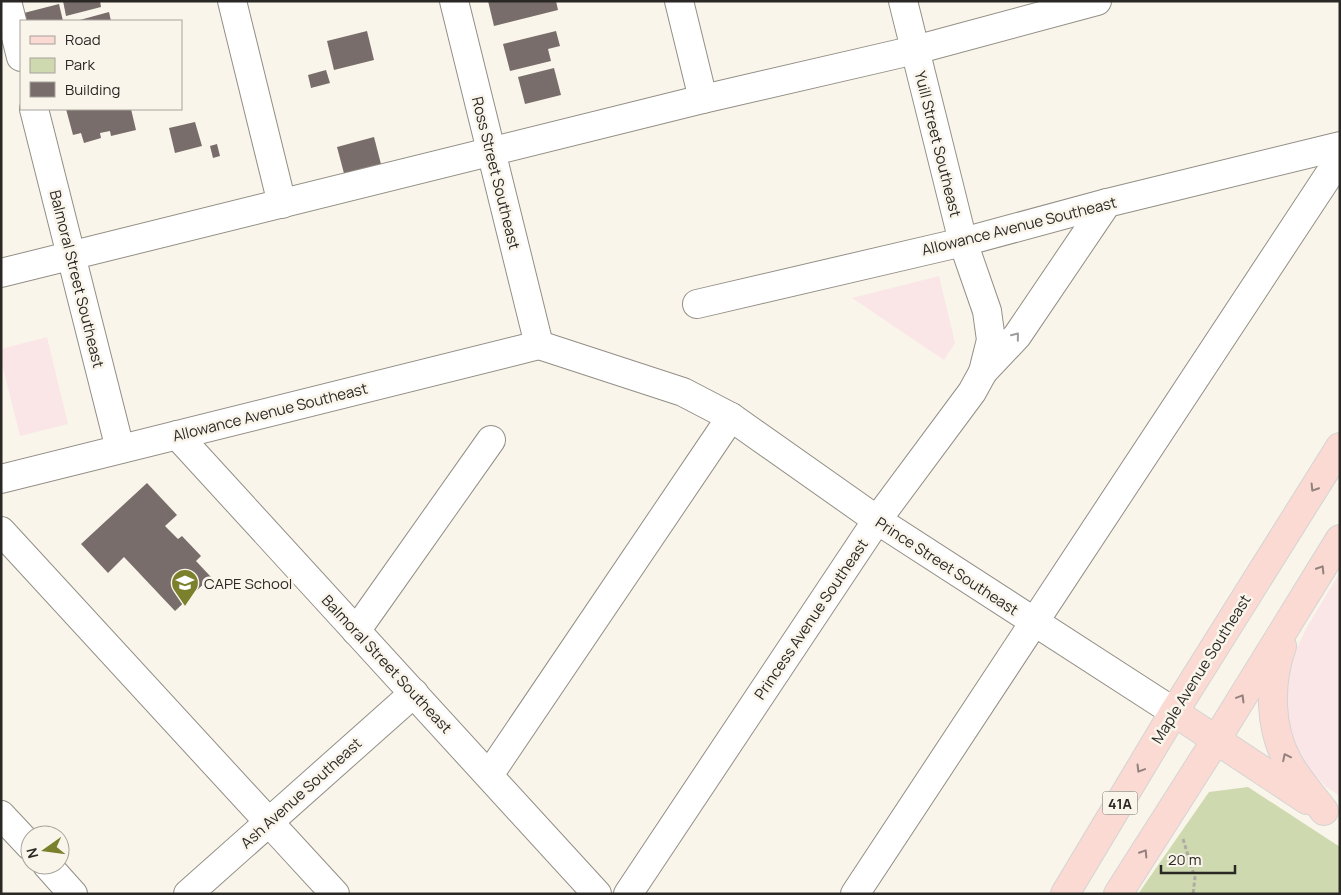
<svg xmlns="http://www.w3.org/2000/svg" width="1341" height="895" font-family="Manrope,sans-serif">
  <rect width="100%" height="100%" fill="#faf5eb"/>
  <g fill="#fbe6e7">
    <path d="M939 276 955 343 944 360 852 298Z"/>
    <path d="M47 337 68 424 20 436 1 360V349Z"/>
    <path d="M1340 572V796L1326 787 1306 766 1292 740 1287 712 1286 686 1292 658 1307 627Z"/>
  </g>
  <path fill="#cfd9af" d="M1248 787 1340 847V894H1138L1209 792Z"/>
  <g fill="#786d6a">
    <path d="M63 1H100L101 7 66 16Z"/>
    <path d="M488 1H556L558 10 494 26Z"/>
    <path d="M59 4 63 21H21L16 15Z"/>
    <path d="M109 12 111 21H76Z"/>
    <path d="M367 31 374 60 334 70 327 41Z"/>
    <path d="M556 31 560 46 548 49 551 61 510 71 503 44Z"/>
    <path d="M554 68 561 95 525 104 518 77Z"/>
    <path d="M326 70 330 83 311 88 308 75Z"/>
    <path d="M66 109H131L136 130 111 136 110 131 100 133 101 138 84 143 81 133 73 135Z"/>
    <path d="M195 122 202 146 175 153 169 128Z"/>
    <path d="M374 137 383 172 346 181 337 147Z"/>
    <path d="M217 144 220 156 213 158 210 146Z"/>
    <path d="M147 483 177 515 165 526 178 539 182 536 201 556 196 561 211 577 175 611 124 557 108 573 81 544Z"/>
  </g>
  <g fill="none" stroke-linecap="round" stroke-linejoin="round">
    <defs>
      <g id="minor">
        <path d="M7 1 21 57"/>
        <path d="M232 1 282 204"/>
        <path d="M454 1 539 345"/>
        <path d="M679 1 703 99"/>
        <path d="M903 1 963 242 987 311 991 340 983 372"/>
        <path d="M34 109 120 449"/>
        <path d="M1 273 703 99 915 50 1097 1"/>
        <path d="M697 304 963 242 1107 203 1340 146"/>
        <path d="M539 345 683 392 731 417 877 520 1174 712"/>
        <path d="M177 435 597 894"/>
        <path d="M1 479 539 345"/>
        <path d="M1 531 335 894"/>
        <path d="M356 631 491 440"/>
        <path d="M489 775 731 417"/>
        <path d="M1 815 30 846"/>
        <path d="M47 865 73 894"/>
        <path d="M188 894 414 693"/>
        <path d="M628 894 877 520 972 392 983 372 1017 336 1107 203"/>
        <path d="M855 894 1340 158"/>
      </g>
      <g id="major">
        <path d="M1282 646C1269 683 1269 727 1288 762 1298 780 1312 795 1324 811"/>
        <path d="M1174 712 1307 800"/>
        <path d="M1065 894 1174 712 1340 447"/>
        <path d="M1118 894 1216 740 1340 539"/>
      </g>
    </defs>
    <use href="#minor" stroke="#938f86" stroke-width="30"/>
    <use href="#major" stroke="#d4d4d3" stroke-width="30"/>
    <path stroke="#afaba3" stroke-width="3" stroke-dasharray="4 2.5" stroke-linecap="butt" d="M1183 839 1195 878 1193 894"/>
    <use href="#minor" stroke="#fff" stroke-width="28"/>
    <use href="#major" stroke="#fbdad3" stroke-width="28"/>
  </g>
  <defs><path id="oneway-chevron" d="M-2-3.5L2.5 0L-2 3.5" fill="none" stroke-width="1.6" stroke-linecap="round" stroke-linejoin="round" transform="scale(1.25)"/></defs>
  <use stroke="#9f9e9d" href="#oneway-chevron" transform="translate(1016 336) rotate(-51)"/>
  <g stroke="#92817c">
    <use href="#oneway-chevron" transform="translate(1314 488) rotate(122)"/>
    <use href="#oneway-chevron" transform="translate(1321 569) rotate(-58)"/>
    <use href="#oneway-chevron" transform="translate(1241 698) rotate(-59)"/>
    <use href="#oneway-chevron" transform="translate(1286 757) rotate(-116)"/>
    <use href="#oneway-chevron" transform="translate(1140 769) rotate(121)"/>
    <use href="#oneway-chevron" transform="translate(1144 853) rotate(-57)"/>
  </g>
  <defs>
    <symbol id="school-pin" viewBox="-11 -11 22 30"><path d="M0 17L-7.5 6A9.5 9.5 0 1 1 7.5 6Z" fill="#7a802b" stroke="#faf5eb"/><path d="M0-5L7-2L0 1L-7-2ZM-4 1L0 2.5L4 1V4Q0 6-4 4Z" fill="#fff"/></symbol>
  </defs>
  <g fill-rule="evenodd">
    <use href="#school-pin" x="169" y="567" width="32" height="43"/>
  </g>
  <g text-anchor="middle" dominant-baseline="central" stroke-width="5" stroke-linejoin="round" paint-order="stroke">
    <rect fill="#faf5eb" stroke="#686660" stroke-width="1" x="1102.5" y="791.5" width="35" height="23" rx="4"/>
    <g font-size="14" font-weight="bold" fill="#2a2825">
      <text x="1120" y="803">41A</text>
    </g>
    <g font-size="15" fill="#2a2825" stroke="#faf5eb">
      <text transform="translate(938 144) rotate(76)">Yuill Street Southeast</text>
      <text transform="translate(496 173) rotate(76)">Ross Street Southeast</text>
      <text transform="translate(1019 226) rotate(-14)">Allowance Avenue Southeast</text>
      <text transform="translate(77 279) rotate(76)">Balmoral Street Southeast</text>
      <text transform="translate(270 412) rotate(-14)">Allowance Avenue Southeast</text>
      <text transform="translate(947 566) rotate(33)">Prince Street Southeast</text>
      <text transform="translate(811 619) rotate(-56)">Princess Avenue Southeast</text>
      <text transform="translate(387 664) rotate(47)">Balmoral Street Southeast</text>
      <text transform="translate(1201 669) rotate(-58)">Maple Avenue Southeast</text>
      <text transform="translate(301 793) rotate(-42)">Ash Avenue Southeast</text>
    </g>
    <g font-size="15" fill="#2a2825" stroke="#faf5eb" text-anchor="start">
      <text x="204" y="583">CAPE School</text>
    </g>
  </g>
  <rect width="1341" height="895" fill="none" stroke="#2a2825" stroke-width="5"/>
  <rect x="20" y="20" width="162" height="90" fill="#faf5eb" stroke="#a7a39c"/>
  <rect x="30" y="36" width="25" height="8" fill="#fbdad3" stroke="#a7a39c"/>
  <text x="65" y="45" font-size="15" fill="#2a2825">Road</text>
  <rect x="30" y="58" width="25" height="15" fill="#cfd9af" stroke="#a7a39c"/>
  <text x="65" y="70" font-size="15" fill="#2a2825">Park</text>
  <rect x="30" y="82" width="25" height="15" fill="#786d6a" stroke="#a7a39c"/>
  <text x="65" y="95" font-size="15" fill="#2a2825">Building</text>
  <g transform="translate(45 850) rotate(256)"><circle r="24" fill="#faf5eb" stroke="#a7a39c"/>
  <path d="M0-4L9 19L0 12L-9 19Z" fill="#7a802b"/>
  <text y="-8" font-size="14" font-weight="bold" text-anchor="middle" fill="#2a2825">N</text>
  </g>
  <path d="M1161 865v8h74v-8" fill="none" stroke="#2a2825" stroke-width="2.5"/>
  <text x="1168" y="865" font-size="15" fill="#2a2825" stroke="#faf5eb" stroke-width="4" paint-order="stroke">20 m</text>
</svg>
